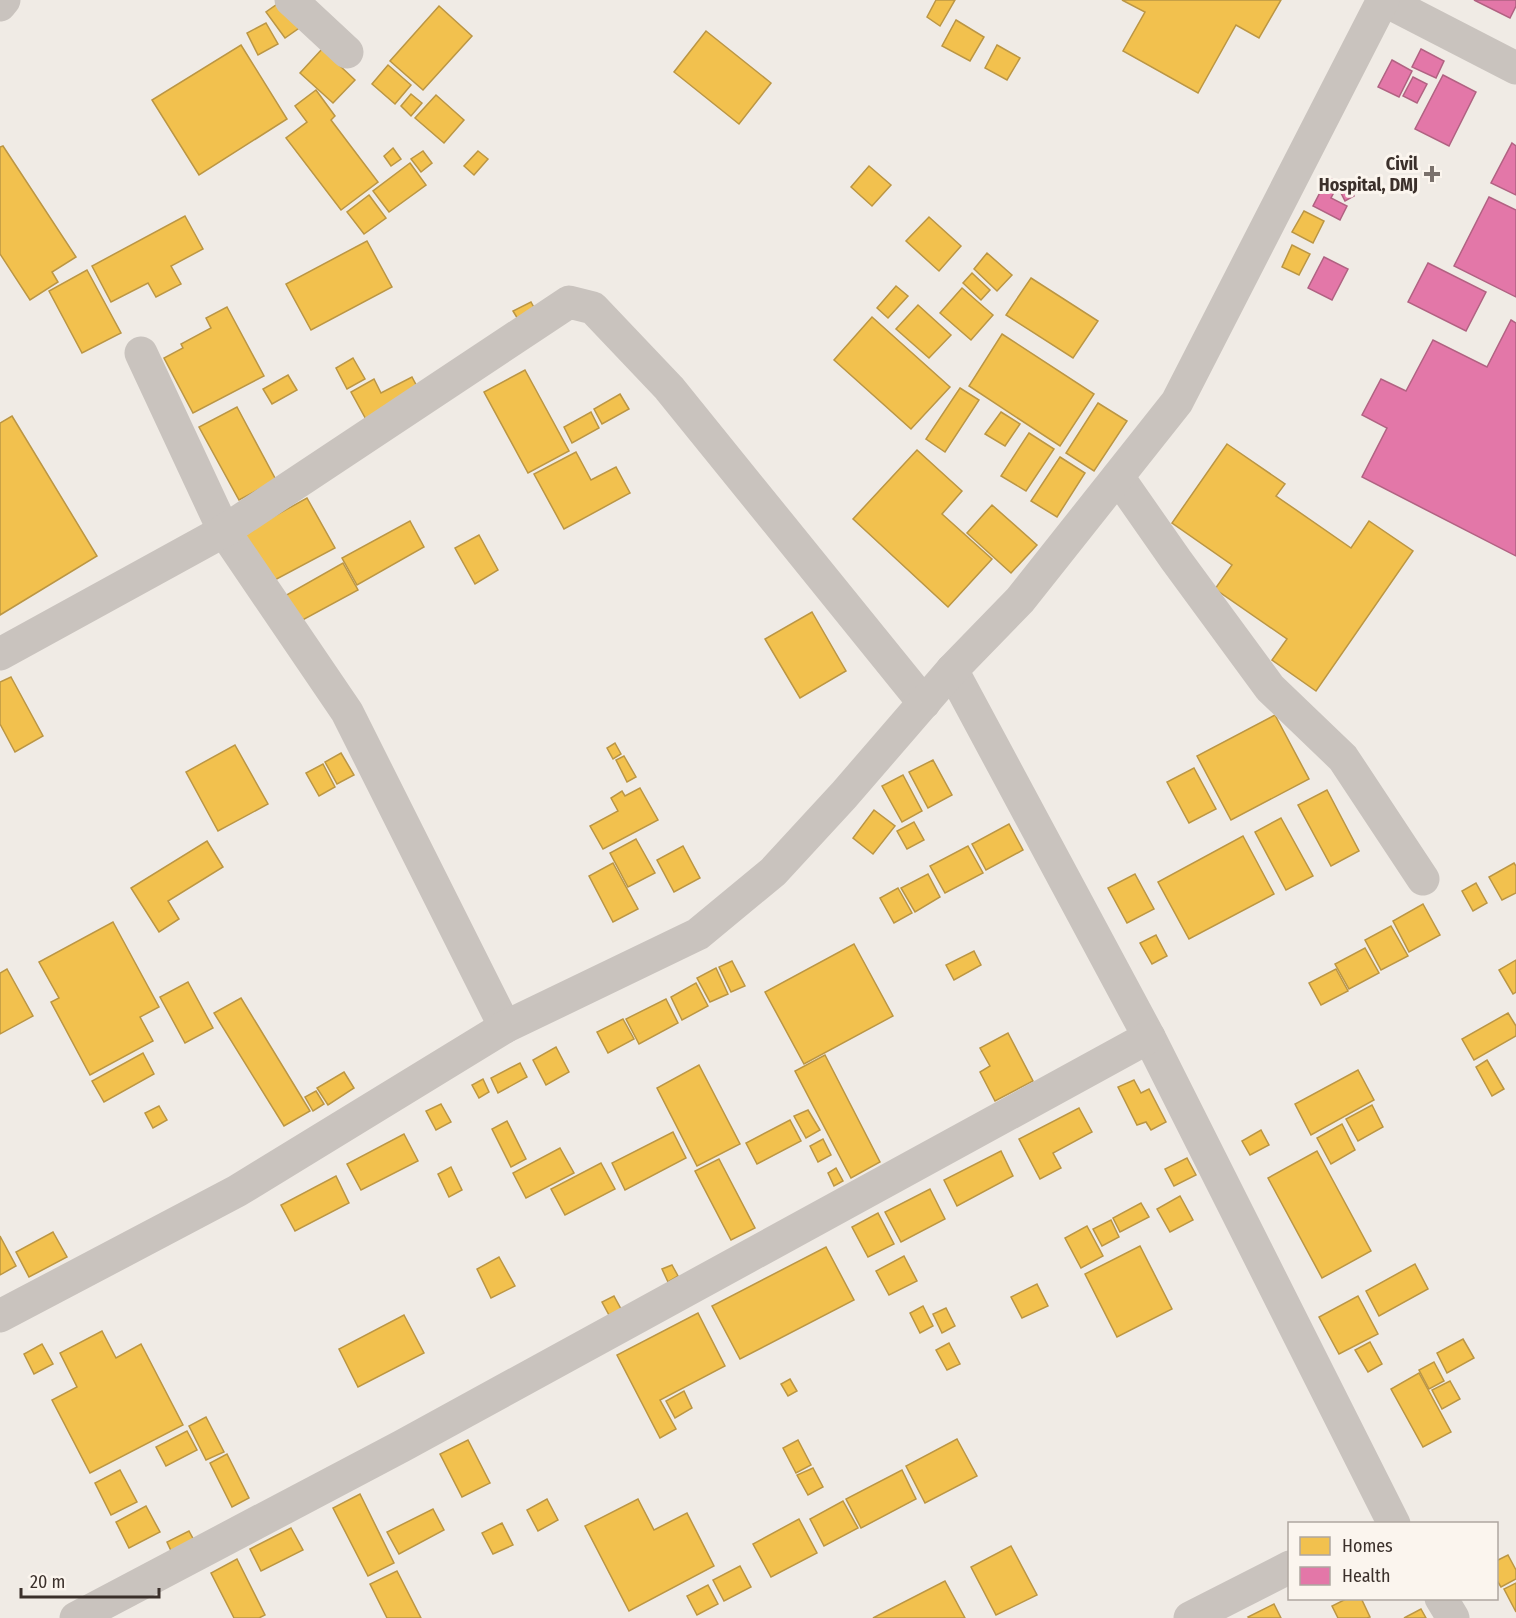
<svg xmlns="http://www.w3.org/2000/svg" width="1516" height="1618" font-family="'Fira Sans Condensed',sans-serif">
  <rect width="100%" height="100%" fill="#f0ebe5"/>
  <g fill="#f2c14e" stroke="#bb9644" stroke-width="1.5">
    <path d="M283 0 302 26 285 38 266 12Z"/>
    <path d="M936 0H955L940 26 927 17Z"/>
    <path d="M1122 0H1281L1259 38 1236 25 1198 93 1123 51 1145 12Z"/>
    <path d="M439 6 472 36 423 90 390 61Z"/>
    <path d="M956 20 984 37 970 61 942 46Z"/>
    <path d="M266 23 278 44 258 55 247 33Z"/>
    <path d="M706 31 771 83 739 124 674 72Z"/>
    <path d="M241 45 287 119 199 175 152 100Z"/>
    <path d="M997 45 1020 58 1007 80 985 68Z"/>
    <path d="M322 49 355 80 333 103 300 73Z"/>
    <path d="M388 65 411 85 395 104 372 84Z"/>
    <path d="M316 90 335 116 331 120 378 182 341 210 286 138 307 122 295 106Z"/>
    <path d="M411 94 422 103 411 116 401 106Z"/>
    <path d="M436 95 464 120 444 143 415 118Z"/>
    <path d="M3 146 76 257 52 272 58 282 30 300 0 254V147Z"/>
    <path d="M393 148 401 159 391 166 384 156Z"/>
    <path d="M423 151 432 163 421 172 411 159Z"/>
    <path d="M478 151 488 159 474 175 464 166Z"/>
    <path d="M410 163 426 185 389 212 373 191Z"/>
    <path d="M869 166 891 185 872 206 851 187Z"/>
    <path d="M369 195 386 218 364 234 347 212Z"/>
    <path d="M1304 211 1324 221 1313 243 1292 232Z"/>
    <path d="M185 216 203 249 171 266 181 284 156 297 148 283 111 302 92 266Z"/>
    <path d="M929 217 961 246 939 271 906 241Z"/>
    <path d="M367 241 392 287 311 330 286 284Z"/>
    <path d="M1292 245 1310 254 1299 275 1282 267Z"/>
    <path d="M987 253 1012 275 997 291 974 269Z"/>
    <path d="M87 270 121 333 82 353 49 291Z"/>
    <path d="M972 273 990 290 981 300 963 283Z"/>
    <path d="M1031 278 1098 321 1073 358 1006 315Z"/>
    <path d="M896 286 908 296 888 318 877 308Z"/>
    <path d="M962 288 993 315 971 340 940 313Z"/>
    <path d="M531 302 536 311 519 321 513 311Z"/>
    <path d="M918 305 951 335 929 358 896 329Z"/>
    <path d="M227 307 264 376 193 413 164 358 183 348 181 344 211 328 206 318Z"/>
    <path d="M872 317 950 387 911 429 834 360Z"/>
    <path d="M1002 334 1094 394 1060 446 969 386Z"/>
    <path d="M353 358 365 379 347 389 336 368Z"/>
    <path d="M525 370 569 451 528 473 484 392Z"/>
    <path d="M288 375 297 390 272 404 263 389Z"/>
    <path d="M412 377 421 394 368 423 351 392 374 379 381 393Z"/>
    <path d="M960 388 979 400 945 452 926 439Z"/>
    <path d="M620 394 629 409 602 424 594 409Z"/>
    <path d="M1098 403 1127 421 1094 471 1066 453Z"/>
    <path d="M237 407 276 480 239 500 199 427Z"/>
    <path d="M591 412 599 428 572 443 564 427Z"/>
    <path d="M1001 412 1020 424 1005 446 985 434Z"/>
    <path d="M12 416 97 556 0 615V423Z"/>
    <path d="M1029 433 1054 449 1026 491 1001 476Z"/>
    <path d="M1227 444 1285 484 1276 496 1351 548 1369 521 1413 551 1316 691 1272 660 1287 639 1215 589 1232 565 1172 523Z"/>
    <path d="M917 450 962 491 942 514 992 559 948 607 853 519Z"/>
    <path d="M576 452 591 480 616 467 630 493 564 529 534 474Z"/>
    <path d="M1060 457 1085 473 1057 517 1031 501Z"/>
    <path d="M307 498 335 548 271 582 244 533Z"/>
    <path d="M992 505 1037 545 1011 573 967 533Z"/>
    <path d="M410 521 424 547 357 585 342 558Z"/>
    <path d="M479 535 498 570 475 584 455 548Z"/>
    <path d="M343 563 358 590 297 623 283 597Z"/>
    <path d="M812 612 846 671 800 698 765 639Z"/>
    <path d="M11 677 43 736 15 752 0 724V682Z"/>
    <path d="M1275 715 1309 779 1231 820 1197 756Z"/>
    <path d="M615 743 621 754 613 759 607 748Z"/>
    <path d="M235 745 268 804 218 831 186 772Z"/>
    <path d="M341 753 354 775 337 784 325 762Z"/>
    <path d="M624 756 636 777 627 782 616 760Z"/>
    <path d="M933 760 952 795 928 808 909 772Z"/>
    <path d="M323 764 335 787 319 796 306 773Z"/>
    <path d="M1194 768 1216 809 1189 823 1167 782Z"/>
    <path d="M903 775 922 811 902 822 882 786Z"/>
    <path d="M640 788 658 820 603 849 590 826 618 811 611 798 622 791 625 796Z"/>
    <path d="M1327 790 1359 851 1331 866 1298 805Z"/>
    <path d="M874 810 895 826 873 854 853 838Z"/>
    <path d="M1281 818 1313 876 1286 890 1255 832Z"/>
    <path d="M914 822 924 840 907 849 897 831Z"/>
    <path d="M1009 824 1023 850 986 870 972 844Z"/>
    <path d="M1243 836 1274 894 1189 939 1158 882Z"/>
    <path d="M636 839 655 873 628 887 610 853Z"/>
    <path d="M207 841 223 867 168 901 179 919 159 932 131 888Z"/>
    <path d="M683 846 700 878 674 892 657 860Z"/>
    <path d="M968 846 983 873 945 893 930 866Z"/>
    <path d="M613 863 638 909 613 922 589 876Z"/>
    <path d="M1514 863 1516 866V893L1502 900 1489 877Z"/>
    <path d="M928 874 940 897 915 912 901 888Z"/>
    <path d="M1135 874 1154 909 1127 923 1108 888Z"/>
    <path d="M1476 883 1487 903 1473 911 1462 891Z"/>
    <path d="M898 888 912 913 894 923 880 898Z"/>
    <path d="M1423 904 1440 935 1409 952 1393 921Z"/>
    <path d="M113 922 159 1007 140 1017 153 1041 90 1075 51 1002 59 998 39 962Z"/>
    <path d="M1391 926 1408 956 1381 970 1365 940Z"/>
    <path d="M1156 935 1167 956 1152 964 1140 943Z"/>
    <path d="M854 944 893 1016 804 1064 765 992Z"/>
    <path d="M1365 948 1379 973 1349 989 1335 964Z"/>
    <path d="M974 951 981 965 954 980 946 965Z"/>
    <path d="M1516 960V992L1513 994 1499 970Z"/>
    <path d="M732 961 745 986 731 992 719 967Z"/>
    <path d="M716 968 728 994 710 1002 697 978Z"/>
    <path d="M7 969 33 1016 0 1034V973Z"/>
    <path d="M1336 969 1348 991 1321 1005 1309 983Z"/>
    <path d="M188 982 213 1028 185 1043 160 997Z"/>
    <path d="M696 983 708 1006 682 1020 671 997Z"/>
    <path d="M241 998 310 1111 284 1126 214 1013Z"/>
    <path d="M666 999 678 1023 639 1044 626 1019Z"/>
    <path d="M1508 1013 1516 1026V1036L1474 1060 1462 1039Z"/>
    <path d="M623 1019 634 1039 608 1053 597 1032Z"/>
    <path d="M1008 1033 1033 1081 995 1101 980 1072 990 1066 980 1048Z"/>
    <path d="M556 1047 569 1072 546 1085 533 1060Z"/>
    <path d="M143 1053 154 1074 104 1102 92 1081Z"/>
    <path d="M825 1055 880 1162 851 1178 795 1071Z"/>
    <path d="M1487 1060 1504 1089 1492 1096 1476 1067Z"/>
    <path d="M520 1063 527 1077 498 1093 491 1078Z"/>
    <path d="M699 1065 740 1144 697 1166 657 1088Z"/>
    <path d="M1358 1070 1374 1100 1311 1135 1295 1104Z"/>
    <path d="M344 1072 354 1088 328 1105 317 1088Z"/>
    <path d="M483 1079 489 1092 479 1098 472 1085Z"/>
    <path d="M1134 1080 1141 1093 1149 1089 1166 1122 1151 1130 1146 1122 1137 1125 1118 1087Z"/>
    <path d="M316 1091 324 1104 313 1111 305 1097Z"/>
    <path d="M441 1104 451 1122 436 1130 426 1111Z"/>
    <path d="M1372 1105 1383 1127 1358 1141 1346 1119Z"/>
    <path d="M159 1106 167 1120 153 1128 145 1113Z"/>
    <path d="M1079 1108 1092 1132 1053 1153 1061 1168 1040 1179 1019 1139Z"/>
    <path d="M808 1110 820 1130 806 1138 794 1116Z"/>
    <path d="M790 1120 801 1141 757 1164 746 1143Z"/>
    <path d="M507 1121 526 1159 511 1167 492 1129Z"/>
    <path d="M1342 1124 1355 1150 1331 1164 1317 1138Z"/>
    <path d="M1261 1130 1269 1145 1250 1155 1242 1141Z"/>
    <path d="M673 1132 686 1158 625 1190 612 1163Z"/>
    <path d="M404 1134 418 1161 361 1190 347 1164Z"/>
    <path d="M823 1139 831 1155 818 1162 810 1146Z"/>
    <path d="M560 1148 574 1173 526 1198 513 1173Z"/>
    <path d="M1001 1151 1013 1176 957 1206 944 1180Z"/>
    <path d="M1317 1151 1371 1251 1322 1278 1268 1178Z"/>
    <path d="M1187 1158 1196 1175 1174 1186 1165 1169Z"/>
    <path d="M719 1159 755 1228 731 1240 695 1171Z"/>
    <path d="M601 1163 615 1189 565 1215 551 1189Z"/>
    <path d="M451 1167 462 1190 449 1197 438 1174Z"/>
    <path d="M836 1168 843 1181 834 1186 828 1173Z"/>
    <path d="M336 1176 349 1203 295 1231 281 1205Z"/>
    <path d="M930 1189 945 1219 901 1242 885 1212Z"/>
    <path d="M1180 1196 1193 1220 1170 1232 1157 1209Z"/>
    <path d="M1141 1203 1149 1217 1120 1232 1113 1218Z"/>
    <path d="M878 1213 894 1244 868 1257 852 1227Z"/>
    <path d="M1111 1220 1119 1237 1102 1246 1093 1229Z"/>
    <path d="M1087 1226 1103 1256 1081 1268 1065 1238Z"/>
    <path d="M53 1232 67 1257 29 1277 16 1252Z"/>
    <path d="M0 1236 16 1266 0 1275Z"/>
    <path d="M1140 1246 1172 1309 1117 1337 1085 1274Z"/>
    <path d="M826 1247 854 1300 740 1359 712 1306Z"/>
    <path d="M904 1256 917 1281 889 1295 876 1271Z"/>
    <path d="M499 1257 515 1286 491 1298 477 1269Z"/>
    <path d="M1415 1264 1428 1289 1379 1316 1366 1291Z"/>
    <path d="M672 1265 678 1276 668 1282 662 1269Z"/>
    <path d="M1037 1284 1048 1306 1022 1318 1011 1297Z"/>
    <path d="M614 1296 621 1309 609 1315 602 1302Z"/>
    <path d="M1358 1296 1378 1334 1339 1354 1319 1317Z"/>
    <path d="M923 1306 933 1326 920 1333 910 1313Z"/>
    <path d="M946 1308 955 1326 942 1333 933 1314Z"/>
    <path d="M698 1313 725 1366 660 1400 676 1429 660 1438 617 1355Z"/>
    <path d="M404 1315 424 1353 358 1387 339 1349Z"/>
    <path d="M102 1331 116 1358 141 1344 183 1425 90 1473 52 1400 77 1387 60 1353Z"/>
    <path d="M1463 1339 1474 1358 1447 1373 1437 1353Z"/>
    <path d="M1370 1342 1382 1364 1368 1372 1355 1350Z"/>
    <path d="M949 1343 960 1364 947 1370 936 1350Z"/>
    <path d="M42 1344 53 1364 34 1374 24 1354Z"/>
    <path d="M1434 1362 1444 1381 1429 1389 1419 1370Z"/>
    <path d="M1419 1373 1451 1432 1423 1447 1391 1389Z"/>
    <path d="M790 1379 797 1391 788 1396 781 1384Z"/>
    <path d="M1450 1381 1460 1399 1442 1409 1432 1390Z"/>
    <path d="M684 1391 692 1408 675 1418 666 1401Z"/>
    <path d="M206 1417 224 1452 206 1460 189 1426Z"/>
    <path d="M187 1431 197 1450 166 1466 156 1447Z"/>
    <path d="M957 1439 977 1476 925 1503 906 1466Z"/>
    <path d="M468 1440 490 1483 462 1497 440 1454Z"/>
    <path d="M798 1440 811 1465 796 1473 783 1448Z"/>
    <path d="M227 1454 249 1498 232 1507 210 1463Z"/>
    <path d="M813 1468 823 1487 808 1495 797 1475Z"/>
    <path d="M120 1470 137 1502 111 1515 95 1483Z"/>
    <path d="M902 1470 916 1499 861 1528 846 1499Z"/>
    <path d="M360 1494 394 1563 368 1576 333 1508Z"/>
    <path d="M547 1499 558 1520 538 1531 527 1510Z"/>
    <path d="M638 1499 654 1530 687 1513 714 1566 629 1611 585 1526Z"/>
    <path d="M843 1501 858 1528 824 1546 810 1519Z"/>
    <path d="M146 1506 160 1532 129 1548 116 1522Z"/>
    <path d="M433 1509 444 1530 399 1554 387 1532Z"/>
    <path d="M799 1519 817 1553 771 1577 753 1544Z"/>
    <path d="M502 1523 513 1545 493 1554 482 1533Z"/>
    <path d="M291 1528 303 1550 261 1571 250 1549Z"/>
    <path d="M189 1531 196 1544 173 1555 167 1542Z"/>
    <path d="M1011 1546 1037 1595 996 1615 971 1567Z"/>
    <path d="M1508 1555 1516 1570V1579L1501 1587 1496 1579V1561Z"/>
    <path d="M237 1559 265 1615 259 1618H234L211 1573Z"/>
    <path d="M740 1566 751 1587 724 1601 713 1580Z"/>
    <path d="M397 1571 421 1618H387L370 1584Z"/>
    <path d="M945 1581 965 1618H873Z"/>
    <path d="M1516 1583V1612L1504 1589Z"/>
    <path d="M708 1585 718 1604 697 1615 687 1596Z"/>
    <path d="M1348 1598H1361L1370 1617 1367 1618H1338L1332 1606Z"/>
    <path d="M1274 1604 1281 1618H1249L1248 1617Z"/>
    <path d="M1421 1609 1426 1618H1404Z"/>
  </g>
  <g fill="#e377a8" stroke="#b16282" stroke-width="1.5">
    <path d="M1474 0H1516V6L1510 18Z"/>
    <path d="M1421 49 1444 61 1436 78 1412 67Z"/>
    <path d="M1392 60 1412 71 1399 97 1378 87Z"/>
    <path d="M1443 75 1476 92 1449 146 1415 129Z"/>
    <path d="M1413 77 1427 84 1417 103 1403 96Z"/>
    <path d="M1512 143 1516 146V195L1491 183Z"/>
    <path d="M1328 177 1339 183 1331 198 1347 206 1340 220 1313 206Z"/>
    <path d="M1349 187 1354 196 1345 201 1340 191Z"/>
    <path d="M1489 197 1516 210V297L1454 266Z"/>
    <path d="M1324 257 1348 269 1332 300 1308 288Z"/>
    <path d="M1428 263 1486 292 1466 331 1408 302Z"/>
    <path d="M1511 320 1516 323V556L1362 477 1387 428 1362 415 1381 379 1406 391 1433 340 1487 367Z"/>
  </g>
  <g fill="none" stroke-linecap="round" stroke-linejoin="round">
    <g stroke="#c9c3be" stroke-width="33">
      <path d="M291 0 347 52"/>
      <path d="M1384 0 1516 68"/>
      <path d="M0 5 4 0"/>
      <path d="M141 353 224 531 347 712 505 1027"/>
      <path d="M1118 477 1176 560 1270 688 1343 758 1423 879"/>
      <path d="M0 654 224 531 569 302 593 308 669 388 924 703"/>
      <path d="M952 670 1149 1037 1394 1524"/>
      <path d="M0 1316 237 1191 505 1027 698 934 773 872 844 795 952 670 1020 600 1177 402 1383 0"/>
      <path d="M1441 1598 1453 1618"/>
      <path d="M76 1618 402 1446 1149 1037"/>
      <path d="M1190 1618 1290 1567"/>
    </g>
  </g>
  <path fill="#7a716c" stroke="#fbf5ee" stroke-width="2" d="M1429 165h6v6h6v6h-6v6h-6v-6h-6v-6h6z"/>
  <g text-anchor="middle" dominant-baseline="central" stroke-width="6" stroke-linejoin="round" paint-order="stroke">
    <g font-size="18" font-weight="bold" fill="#3b302b" stroke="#fbf5ee" text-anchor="end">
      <text x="1418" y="164">Civil<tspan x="1418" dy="21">Hospital, DMJ</tspan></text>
    </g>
  </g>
  <rect x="1288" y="1522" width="210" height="78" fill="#fbf5ee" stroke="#aea6a0" stroke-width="1.5"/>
  <rect x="1300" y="1537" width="30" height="18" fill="#f2c14e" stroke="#aea6a0" stroke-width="1.5"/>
  <text x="1342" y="1552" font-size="18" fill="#3b302b">Homes</text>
  <rect x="1300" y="1567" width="30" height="18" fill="#e377a8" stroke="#aea6a0" stroke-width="1.5"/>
  <text x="1342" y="1582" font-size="18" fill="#3b302b">Health</text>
  <path d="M21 1588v9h138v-9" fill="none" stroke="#3b302b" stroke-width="3"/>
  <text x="30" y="1588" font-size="18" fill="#3b302b" stroke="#fbf5ee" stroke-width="4.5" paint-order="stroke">20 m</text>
</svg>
